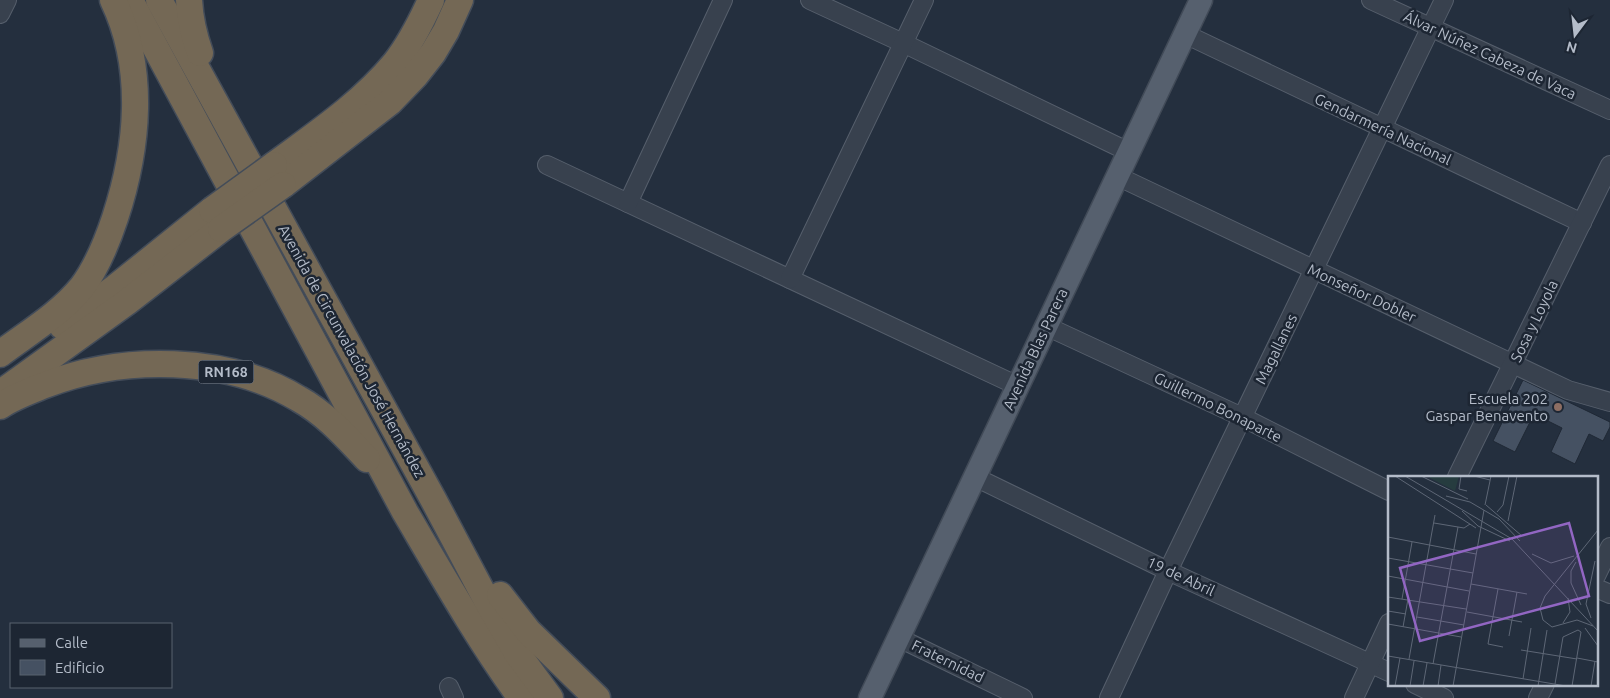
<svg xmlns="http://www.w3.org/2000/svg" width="1610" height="698" font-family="Ubuntu,sans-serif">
  <rect width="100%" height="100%" fill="#242f3e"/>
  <path fill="#455162" stroke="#1f2835" d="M1523 380 1610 422V427L1603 441 1589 434 1575 464 1551 452 1562 428 1534 414 1515 452 1493 441Z"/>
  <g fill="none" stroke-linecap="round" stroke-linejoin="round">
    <defs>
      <g id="minor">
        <path d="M810 0 903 43 1129 152"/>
        <path d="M1371 0 1610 110"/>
        <path d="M0 14 7 0"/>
        <path d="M1185 34 1582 223"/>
        <path d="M547 165 1018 386"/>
        <path d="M1117 176 1568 390 1610 402"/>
        <path d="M628 203 723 0"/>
        <path d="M790 279 924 0"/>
        <path d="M1046 326 1242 417 1389 491"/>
        <path d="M975 477 1168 571 1389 672"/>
        <path d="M1457 477 1610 165"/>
        <path d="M1596 576 1610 547"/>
        <path d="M1596 588 1610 594"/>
        <path d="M899 638 1023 698"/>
        <path d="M1415 684 1444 698"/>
        <path d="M449 687 454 698"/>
        <path d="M1109 698 1168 571 1444 0"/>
        <path d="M1354 698 1389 623"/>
        <path d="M1538 698 1545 684"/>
      </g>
      <path id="major" d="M870 698 1201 0"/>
      <g id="highway">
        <path d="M130 0 405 512C442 575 478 639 521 698"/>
        <path d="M159 0 433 499 486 599 517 653 550 698"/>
        <path d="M189 0C190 19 194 36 200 53"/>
        <path d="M274 165C316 134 361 104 395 63 410 44 421 22 431 0"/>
        <path d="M283 185 390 102 415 76 433 53 446 31 460 0"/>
        <path d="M62 326 116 287 212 210"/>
        <path d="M0 354C28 333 60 314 82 287 97 267 107 242 115 218 138 148 146 69 113 0"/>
        <path d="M5 390 127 302 221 229"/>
        <path d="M0 406C13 397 30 391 45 385 122 355 227 355 299 399 326 414 346 437 367 459"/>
        <path d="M500 595 528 631 597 698"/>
      </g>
    </defs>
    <use href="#minor" stroke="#565f6c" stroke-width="20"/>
    <use href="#major" stroke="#414a57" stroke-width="25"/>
    <use href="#highway" stroke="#434c59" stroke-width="29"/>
    <use href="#minor" stroke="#38414e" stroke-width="18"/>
    <use href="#major" stroke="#56606e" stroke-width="22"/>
    <use href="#highway" stroke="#746855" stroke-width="26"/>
    <defs>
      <g id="highway-bridge">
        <path d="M212 210 274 165"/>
        <path d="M221 229 283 185"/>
      </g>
    </defs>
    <use href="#highway-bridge" stroke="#434c59" stroke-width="29" stroke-linecap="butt"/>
    <use href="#highway-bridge" stroke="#746855" stroke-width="26"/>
  </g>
  <circle fill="#8d6e63" stroke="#1d2633" stroke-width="2" cx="1558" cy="407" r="5"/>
  <g text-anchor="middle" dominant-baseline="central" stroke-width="5" stroke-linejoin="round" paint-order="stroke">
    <rect fill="#1d2633" stroke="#878f9c" stroke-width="1" x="198.5" y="360.5" width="55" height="23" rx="4"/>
    <g font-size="14" font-weight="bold" fill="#b4bcc9">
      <text x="226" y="372">RN168</text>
    </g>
    <g font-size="15" fill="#b4bcc9" stroke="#1d2633">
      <text transform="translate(1490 55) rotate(25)">Álvar Núñez Cabeza de Vaca</text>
      <text transform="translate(1383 129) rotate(25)">Gendarmería Nacional</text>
      <text transform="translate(1362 293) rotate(25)">Monseñor Dobler</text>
      <text transform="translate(1534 321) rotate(-64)">Sosa y Loyola</text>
      <text transform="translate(1035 349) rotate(-65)">Avenida Blas Parera</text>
      <text transform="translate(1276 349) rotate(-64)">Magallanes</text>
      <text transform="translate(352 351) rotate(61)">Avenida de Circunvalación José Hernández</text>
      <text transform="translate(1218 407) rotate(26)">Guillermo Bonaparte</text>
      <text transform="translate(1181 576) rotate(25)">19 de Abril</text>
      <text transform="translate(948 661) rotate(26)">Fraternidad</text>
    </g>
    <g font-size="15" fill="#b4bcc9" stroke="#1d2633" text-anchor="end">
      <text x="1548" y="398">Escuela 202<tspan x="1548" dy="17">Gaspar Benavento</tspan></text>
    </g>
  </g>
  <g transform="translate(1388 476)">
    <rect width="210" height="210" fill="#242f3e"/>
    <path d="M42 0H71L67 15 42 2Z" fill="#263c3f"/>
    <path fill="none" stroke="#5e6776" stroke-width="1" d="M7 0 88 52M17 0 124 63 210 155M33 0 80 23M73 0 71 13 79 15M86 0 102 4M58 20 82 26 111 43 132 65M97 29 103 0M98 29 134 60M74 35 90 50 122 65M109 36 115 29 121 0M120 45 129 0M46 47 76 52 82 48M0 61 88 78M144 78 163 87 186 80M0 82 85 97M188 86 183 95V107L193 129M0 100 81 115M83 108 139 118M110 113 100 168 115 171M0 121 78 133M14 123 24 66M0 135 18 138M79 136 134 146M29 141 76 149M203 142 198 128 207 85M175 147 182 136 180 122M0 148 73 161M205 150 189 144 164 151 155 144 152 132 157 120 210 54M15 151 20 123M197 152 210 170M121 160 129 116M133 174 189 183M0 180 178 210M189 182 210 186M21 183 47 39M45 188 70 51M135 203 143 152M167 208 175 161 190 154 193 156 184 210M7 210 12 182M22 210 26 185M35 210 39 187M50 210 53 189M65 210 96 34M150 210 159 154M203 210 207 185"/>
    <path fill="#9266c3" fill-opacity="0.15" stroke="#9266c3" stroke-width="2.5" d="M181 47 201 120 32 165 12 92Z"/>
    <rect width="210" height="210" fill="none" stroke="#b4bcc9" stroke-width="2.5"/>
  </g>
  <rect x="10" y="623" width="162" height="65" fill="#1d2633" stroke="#59626f"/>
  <rect x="20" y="639" width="25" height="8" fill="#56606e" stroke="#59626f"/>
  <text x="55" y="648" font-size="15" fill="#b4bcc9">Calle</text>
  <rect x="20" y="660" width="25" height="15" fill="#455162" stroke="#59626f"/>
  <text x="55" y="673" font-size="15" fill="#b4bcc9">Edificio</text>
  <g transform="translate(1575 35) rotate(195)" stroke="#1d2633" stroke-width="4" paint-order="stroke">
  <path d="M0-4L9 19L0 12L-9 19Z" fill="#b4bcc9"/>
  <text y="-8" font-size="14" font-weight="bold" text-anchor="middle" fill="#b4bcc9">N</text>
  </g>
</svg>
